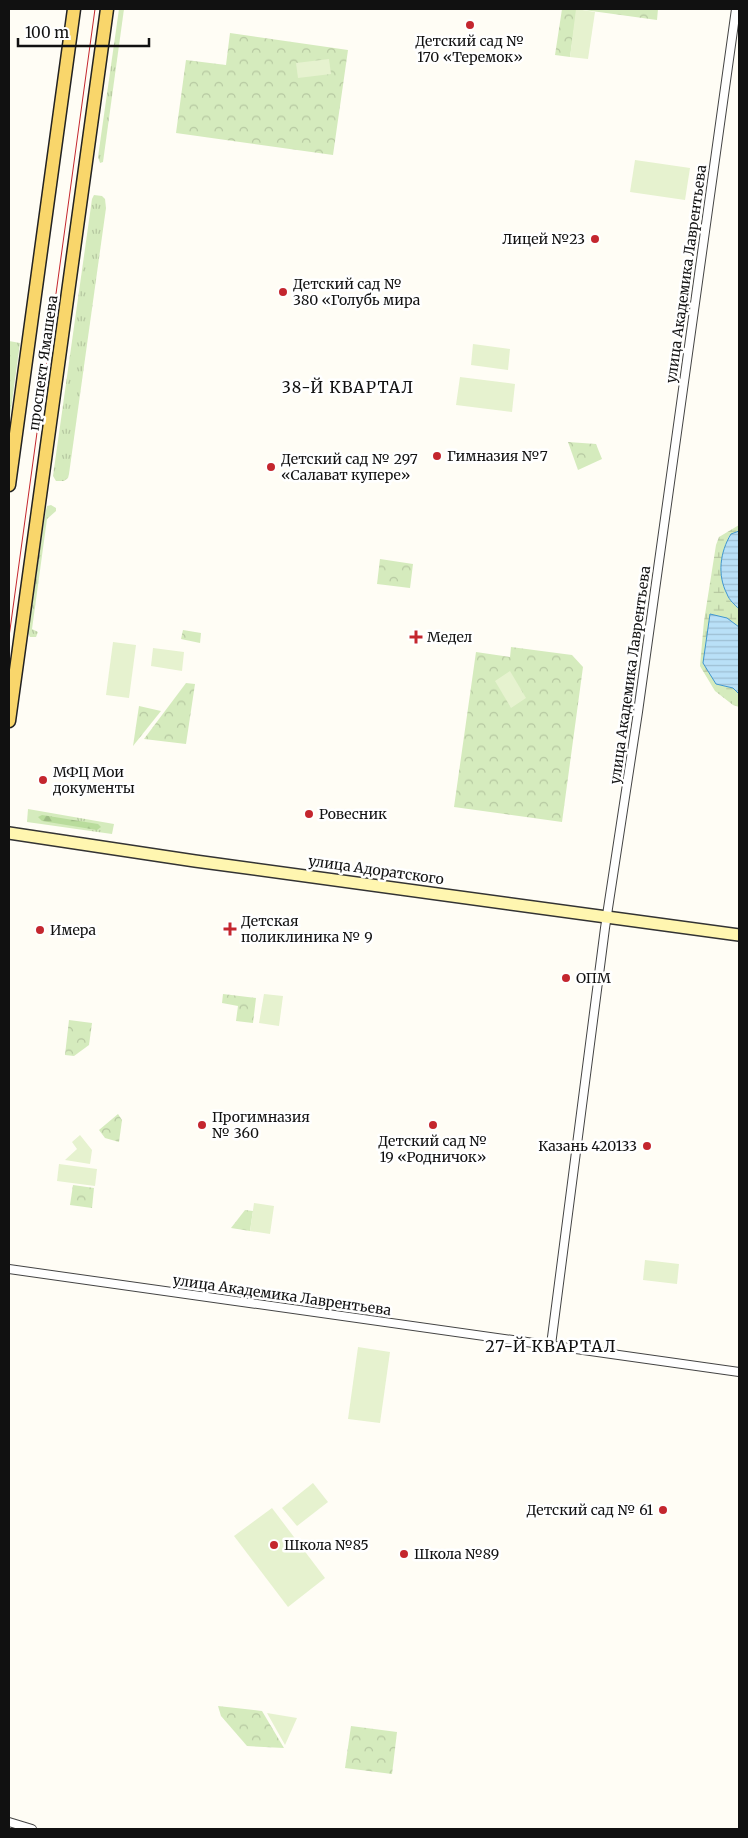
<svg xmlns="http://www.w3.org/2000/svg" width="748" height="1838" font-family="Merriweather,serif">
  <defs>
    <pattern id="grass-tufts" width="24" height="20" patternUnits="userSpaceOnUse" patternTransform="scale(1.25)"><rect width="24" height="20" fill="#d5ebbd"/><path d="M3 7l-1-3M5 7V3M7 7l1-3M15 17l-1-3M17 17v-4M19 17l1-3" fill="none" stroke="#b6c8a1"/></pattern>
    <pattern id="forest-firs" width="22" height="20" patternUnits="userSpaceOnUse" patternTransform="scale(1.25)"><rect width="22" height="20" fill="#b9dc9c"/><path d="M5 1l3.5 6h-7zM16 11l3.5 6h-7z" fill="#9ebc85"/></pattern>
    <pattern id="wetland-marsh" width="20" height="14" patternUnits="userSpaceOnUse" patternTransform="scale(1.25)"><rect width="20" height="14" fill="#d5ebbd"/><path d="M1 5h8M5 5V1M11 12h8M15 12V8" fill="none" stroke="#b6c8a1"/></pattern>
    <pattern id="park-crowns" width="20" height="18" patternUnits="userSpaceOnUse" patternTransform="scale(1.25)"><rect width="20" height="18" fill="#d5ebbd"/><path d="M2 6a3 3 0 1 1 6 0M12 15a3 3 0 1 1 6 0" fill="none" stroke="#b6c8a1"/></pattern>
    <pattern id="water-rules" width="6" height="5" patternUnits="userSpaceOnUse" patternTransform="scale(1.25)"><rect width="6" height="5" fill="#b9e0f7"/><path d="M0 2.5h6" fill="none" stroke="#9ebfd3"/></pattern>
  </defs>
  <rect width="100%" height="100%" fill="#fffdf5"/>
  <g fill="url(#grass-tufts)">
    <path d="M119 9H124L103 162 100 163 98 157Z"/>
    <path d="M94 195 102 196 105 199 106 208 69 474 68 478 64 481H56L53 476 92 199Z"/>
    <path d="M9 341 20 343 9 424Z"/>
    <path d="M51 505 56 508V511L47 519 32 629 38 632 36 637H30L28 633 45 515 47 506Z"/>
    <path d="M28 809 114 824 112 834 27 822Z"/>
  </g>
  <path fill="url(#forest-firs)" d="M42 815 98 824 101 827 97 830 42 821 38 817Z"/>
  <path fill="url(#wetland-marsh)" d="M739 525V531L731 534 727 595 739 609V627L727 618 716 684 733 688 739 694V707L733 705 715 691 700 666 704 621 716 545 719 537Z"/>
  <g fill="url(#park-crowns)">
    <path d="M562 9H658L657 20 577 9 570 57 555 55Z"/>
    <path d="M230 33 348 50 333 155 176 133 186 60 226 65Z"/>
    <path d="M568 442 596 444 602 459 578 470Z"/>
    <path d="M380 559 413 564 410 588 377 584Z"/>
    <path d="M183 630 201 633 200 643 181 639Z"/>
    <path d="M511 647 572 655 583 667 562 822 454 807 476 652 510 657Z"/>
    <path d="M186 683 195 684 186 744 144 739Z"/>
    <path d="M139 706 161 711 133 746Z"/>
    <path d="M223 994 256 998 253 1023 236 1021 238 1006 222 1003Z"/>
    <path d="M69 1020 92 1023 89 1045 74 1056 65 1055Z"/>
    <path d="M118 1114 122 1120 119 1142 105 1138 99 1130Z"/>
    <path d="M73 1185 94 1188 92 1208 70 1205Z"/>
    <path d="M245 1210 253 1211 250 1231 231 1228Z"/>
    <path d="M218 1706 262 1711 284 1748 247 1746 221 1716Z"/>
    <path d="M351 1726 397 1732 392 1774 345 1768Z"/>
  </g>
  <g fill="#e6f2cf">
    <path d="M576 9 595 12 588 59 570 57Z"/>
    <path d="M329 59 331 74 298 78 296 63Z"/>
    <path d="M635 160 690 168 685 200 630 192Z"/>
    <path d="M473 344 510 349 508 370 471 365Z"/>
    <path d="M460 377 515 384 512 412 456 405Z"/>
    <path d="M113 642 136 645 129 698 106 695Z"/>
    <path d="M153 648 184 652 182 671 151 666Z"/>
    <path d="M510 671 526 698 511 708 495 681Z"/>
    <path d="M264 994 283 996 279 1026 259 1023Z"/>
    <path d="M80 1135 92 1150 90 1164 65 1160 77 1149 72 1142Z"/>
    <path d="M59 1164 97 1169 95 1186 57 1181Z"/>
    <path d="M254 1203 274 1206 270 1234 250 1231Z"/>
    <path d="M645 1260 679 1264 677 1284 643 1280Z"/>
    <path d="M358 1347 390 1352 380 1423 348 1419Z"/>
    <path d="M313 1483 328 1502 297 1526 282 1508Z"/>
    <path d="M272 1508 325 1578 288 1607 234 1536Z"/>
    <path d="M267 1713 297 1718 285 1745Z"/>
  </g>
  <g fill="url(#water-rules)" stroke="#3f96cf">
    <path d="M739 531V609C735 605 729 600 727 594 717 575 720 552 731 534Z"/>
    <path d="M710 614 727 618 739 627V694L733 688 716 684 703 663Z"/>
  </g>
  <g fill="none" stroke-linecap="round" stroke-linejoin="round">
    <defs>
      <g id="street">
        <path d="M9 1269 739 1372"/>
        <path d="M551 1345 605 928 638 712 736 9"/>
        <path d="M9 1822 32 1829"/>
      </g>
      <path id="secondary" d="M9 833 195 861 739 935"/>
      <g id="primary">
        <path d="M9 485 74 9"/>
        <path d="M9 721 107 9"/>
      </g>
    </defs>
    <use href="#street" stroke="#444" stroke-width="10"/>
    <use href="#secondary" stroke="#333" stroke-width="14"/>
    <use href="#primary" stroke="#222" stroke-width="15"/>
    <use href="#street" stroke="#fff" stroke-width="8"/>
    <use href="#secondary" stroke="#fff6b0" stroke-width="11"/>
    <use href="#primary" stroke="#f9d66b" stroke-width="12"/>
    <path stroke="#c4262e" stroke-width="1" d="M9 637 95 9"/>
  </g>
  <g fill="#c4262e" stroke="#fff" stroke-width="2">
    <circle cx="470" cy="25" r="5"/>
    <circle cx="595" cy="239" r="5"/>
    <circle cx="283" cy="292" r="5"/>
    <circle cx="437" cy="456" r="5"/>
    <circle cx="271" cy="467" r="5"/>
    <path d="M413.5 629.5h5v5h5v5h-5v5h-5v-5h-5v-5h5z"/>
    <circle cx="43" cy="780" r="5"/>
    <circle cx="309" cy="814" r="5"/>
    <path d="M227.5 921.5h5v5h5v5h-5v5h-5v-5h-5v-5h5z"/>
    <circle cx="40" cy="930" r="5"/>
    <circle cx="566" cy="978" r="5"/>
    <circle cx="202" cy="1125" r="5"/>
    <circle cx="433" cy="1125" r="5"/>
    <circle cx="647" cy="1146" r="5"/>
    <circle cx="663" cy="1510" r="5"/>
    <circle cx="274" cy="1545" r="5"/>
    <circle cx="404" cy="1554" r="5"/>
  </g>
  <g text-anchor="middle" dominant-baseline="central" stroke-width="5" stroke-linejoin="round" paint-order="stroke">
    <g font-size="14" fill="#111" stroke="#fff" text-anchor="start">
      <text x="470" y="41" text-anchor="middle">Детский сад №<tspan x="470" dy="16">170 «Теремок»</tspan></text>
      <text x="585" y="239" text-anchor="end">Лицей №23</text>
      <text x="293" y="284">Детский сад №<tspan x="293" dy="16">380 «Голубь мира</tspan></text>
      <text x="447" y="456">Гимназия №7</text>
      <text x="281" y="459">Детский сад № 297<tspan x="281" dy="16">«Салават купере»</tspan></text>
      <text x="427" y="637">Медел</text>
      <text x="53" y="772">МФЦ Мои<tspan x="53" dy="16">документы</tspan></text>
      <text x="319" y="814">Ровесник</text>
      <text x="241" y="921">Детская<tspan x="241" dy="16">поликлиника № 9</tspan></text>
      <text x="50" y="930">Имера</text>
      <text x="576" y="978">ОПМ</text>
      <text x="212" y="1117">Прогимназия<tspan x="212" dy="16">№ 360</tspan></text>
      <text x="433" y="1141" text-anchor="middle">Детский сад №<tspan x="433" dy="16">19 «Родничок»</tspan></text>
      <text x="637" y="1146" text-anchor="end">Казань 420133</text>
      <text x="653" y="1510" text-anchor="end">Детский сад № 61</text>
      <text x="284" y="1545">Школа №85</text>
      <text x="414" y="1554">Школа №89</text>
    </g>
    <g font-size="14" fill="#111" stroke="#fff">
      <text transform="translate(686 274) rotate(-82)">улица Академика Лаврентьева</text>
      <text transform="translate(43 363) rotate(-82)">проспект Ямашева</text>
      <text transform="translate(630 675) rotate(-82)">улица Академика Лаврентьева</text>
      <text transform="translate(376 870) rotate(8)">улица Адоратского</text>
      <text transform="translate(282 1295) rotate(8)">улица Академика Лаврентьева</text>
    </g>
    <g font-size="16" letter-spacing="1" fill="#111" stroke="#fff">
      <text x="348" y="387">38-Й КВАРТАЛ</text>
      <text x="551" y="1346">27-Й КВАРТАЛ</text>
    </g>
  </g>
  <rect width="748" height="1838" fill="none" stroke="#111111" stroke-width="20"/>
  <path d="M18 38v8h131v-8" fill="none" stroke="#111111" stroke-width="2.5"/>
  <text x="25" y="38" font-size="15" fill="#111111" stroke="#ffffff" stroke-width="4" paint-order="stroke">100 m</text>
</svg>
